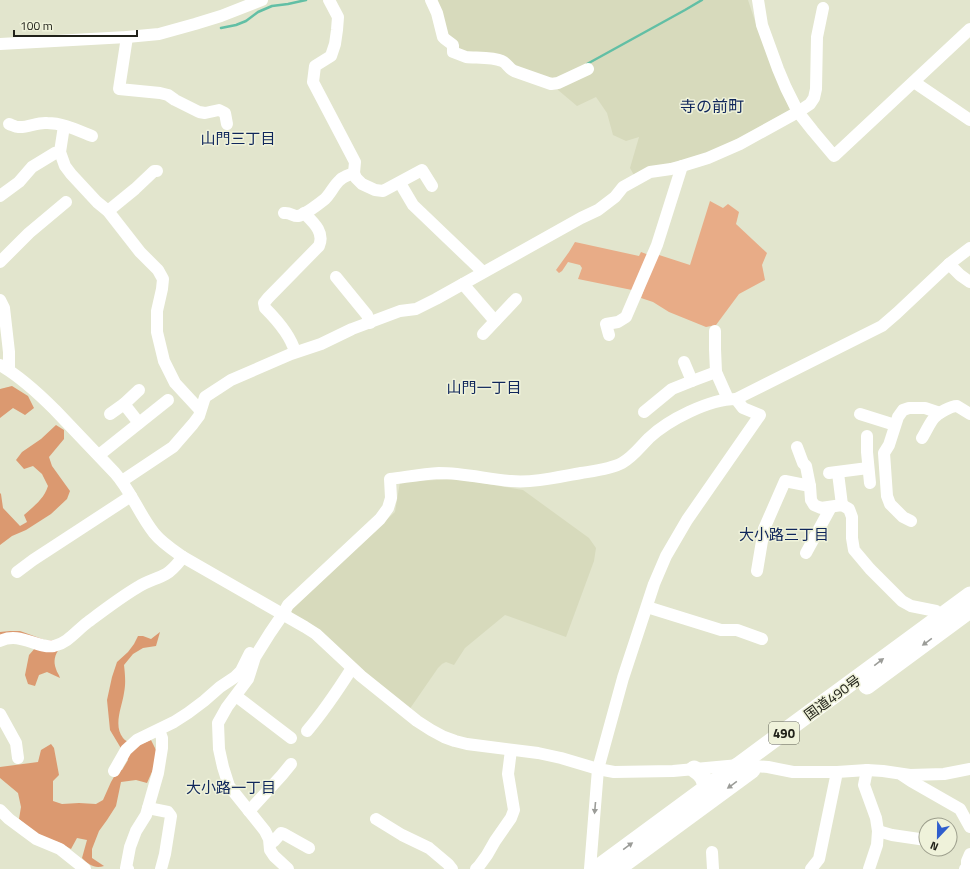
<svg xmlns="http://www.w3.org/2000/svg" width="970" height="869" font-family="'Titillium Web','Noto Sans JP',sans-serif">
  <rect width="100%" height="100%" fill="#e2e5cd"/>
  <g fill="#d7dabc">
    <path d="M433 0H748L758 30 790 110 709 154 635 177 630 168 639 137 626 141 613 135 607 113 596 97 577 106 558 90 554 82 456 51 446 37Z"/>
    <path d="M457 479 523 490 589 538 596 548 594 561 566 637 505 615 465 648 454 665 446 662 442 664 438 668 409 710 292 614 291 608 395 512 400 482Z"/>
  </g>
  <g fill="#e8ac87">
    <path d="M710 201 723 208 728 204 739 212 736 224 767 253 762 265 765 280 739 294 716 325 706 327 669 312 653 302 641 298 656 254 690 265Z"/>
    <path d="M575 242 639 256 641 252 649 255 632 290 578 279 582 268 580 265 568 262 562 271 559 273 556 270 569 252Z"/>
  </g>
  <g fill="#db9970">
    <path d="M12 386 28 396 34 408 25 415 13 408 0 418V389Z"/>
    <path d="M56 425 64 430V439L49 457 52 466 70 491 67 499 51 514 26 530 12 536 0 545V493L1 494 3 508 20 526 27 522 24 515C34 506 44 499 48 486L42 474 33 466 24 469 16 460 22 452 41 439Z"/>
    <path d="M10 631H20L45 640H56L59 649C55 655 53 661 56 669 57 673 59 674 60 678L47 672 39 675 35 686 28 684 25 675 29 655 36 647 0 636V632Z"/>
    <path d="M160 632 156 646 143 648 133 654 124 665C125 674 126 683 124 693 122 707 113 725 123 738 126 742 134 744 139 745L151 740 156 750 155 765 147 783 136 780 121 782 116 806 107 820 99 831 92 849V858L104 866C95 869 89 865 82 858L87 840 77 838 71 849 58 842 41 838 19 819 21 807 18 793 0 778V767L38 762 41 750 51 744 54 748 59 775 53 781V801L62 804 79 803 96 804 103 800 111 782 118 770H122L128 760 110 730 107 700 112 677 117 662 128 652 134 644 138 636H143L151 639Z"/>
  </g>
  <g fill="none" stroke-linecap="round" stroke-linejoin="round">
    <g stroke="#62bfa5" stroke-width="2.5">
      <path d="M221 28 236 25 246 21 258 12 272 6 288 4 306 0"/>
      <path d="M587 64 685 10 702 0"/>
    </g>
    <g stroke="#fff" stroke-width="12">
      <path d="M329 0 338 17 337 30 335 44 331 56 315 66 313 82 355 162 354 173 356 178 362 184 375 190 383 191 422 170 432 186"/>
      <path d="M431 0 437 13 443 37 445 39 453 45V52L466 57C476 58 493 57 502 61 507 63 509 69 514 71L551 84 558 83 588 69"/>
      <path d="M758 0 762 25 778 69 786 88 798 112 813 131 834 156 970 29"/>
      <path d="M127 37 119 89 160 93 168 95 175 100 199 112 205 113 219 110 225 113 227 124"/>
      <path d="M0 44 127 37 159 34 195 24 221 16 262 0"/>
      <path d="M914 82 970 120"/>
      <path d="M9 124C12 125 16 127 18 127 28 128 37 122 47 123 63 123 77 130 92 136"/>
      <path d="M64 126 60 152 65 166 71 174 97 202 108 211 140 252 158 270 163 279 162 289 157 311V332L164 361 175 383 200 410"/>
      <path d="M400 183 413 205 483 272"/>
      <path d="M0 196 19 182 32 167 55 153 60 152"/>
      <path d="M108 211 135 189 154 171H157"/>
      <path d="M284 213C290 212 294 217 298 216 304 215 320 203 325 199 331 193 334 185 340 180 344 176 350 175 354 173"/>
      <path d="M0 262 29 233 66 202"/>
      <path d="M949 264 960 275 970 282"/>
      <path d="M336 277 367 315 370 323"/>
      <path d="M463 284 495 321"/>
      <path d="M0 300 4 308 9 352V370"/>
      <path d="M715 331V349L716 372 728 399"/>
      <path d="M483 334 516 299"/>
      <path d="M609 335 606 324 618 322 626 317 657 245 682 166"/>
      <path d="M295 352C291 336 277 320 265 308L264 303 268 298 319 246C325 232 313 222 304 213"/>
      <path d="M684 362 692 381 716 372"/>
      <path d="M0 365C21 377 38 393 55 410 75 431 95 452 115 473 131 491 139 514 154 533 162 543 173 550 183 557L305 627 316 634 361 676 417 721 431 730 444 737 455 741 467 744 538 753 561 758 598 769 614 772 673 771 739 765 768 767 793 772H837L867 770 883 771 910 775 944 774 970 769"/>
      <path d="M139 390 124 404 139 423"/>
      <path d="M644 412 672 389 692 381"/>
      <path d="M110 414 124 404"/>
      <path d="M860 414 895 425"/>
      <path d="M867 436V452L870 483"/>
      <path d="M922 438C926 432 929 424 934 418 938 413 951 406 957 406L970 414"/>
      <path d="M797 447 803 463 806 466 810 486 811 500 814 505 821 508 842 505 849 509 852 517V538L854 550 870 569 902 601 911 606 936 611 945 622"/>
      <path d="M99 455 168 400"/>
      <path d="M829 473 868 468"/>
      <path d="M838 473 842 505"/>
      <path d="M122 481 173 447 193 424 199 416 205 397 231 380 291 354 321 344 352 329 400 311 416 309 436 299 581 218 598 210 615 197 623 187 650 172 671 169 682 166 708 158 740 144 798 112 810 104 814 98 816 89 817 37 823 8"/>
      <path d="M911 521 903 517 890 504 887 496 884 453 889 445 898 417 903 410 909 408H925L940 413"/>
      <path d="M806 553 831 507"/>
      <path d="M757 571 764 529 785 481 810 486"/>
      <path d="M17 572 33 560 131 496"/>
      <path d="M647 607 721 630H737L762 639"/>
      <path d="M0 641C20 631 37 649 54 646 68 643 77 630 88 622 104 610 121 597 138 587 147 581 157 579 166 574 173 570 178 563 183 557"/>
      <path d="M236 696 291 738"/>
      <path d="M0 714 16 743 18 758"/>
      <path d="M307 731C324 711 338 690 352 668"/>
      <path d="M867 770 864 785 876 818 878 831 877 845 869 869"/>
      <path d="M114 771 126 750 137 740 174 722 188 713 204 701 220 687 235 677 241 671 250 653"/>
      <path d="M902 775 911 781 960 809 970 827"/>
      <path d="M148 808 168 812 171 816 165 854 161 869"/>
      <path d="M0 810 9 819 36 839 60 849 85 869"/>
      <path d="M249 811 282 775 291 764"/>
      <path d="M376 819 402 835 429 848 448 864 452 869"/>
      <path d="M878 831 892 835 926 840"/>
      <path d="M270 844 274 841 281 833 284 834 309 848"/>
      <path d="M712 852 713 869"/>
      <path d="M128 869 126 868 130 847 136 831 146 815 158 773 162 748V738L159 730"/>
      <path d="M288 869 274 856 270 850 269 839 265 831 229 786 223 767 219 749 218 723 227 707 248 679 255 657 270 633 283 614 288 605 380 519 388 508 391 498 390 479C406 477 423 474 439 473 463 473 487 479 511 481 534 483 558 477 581 473 593 471 611 469 622 463 633 457 640 447 649 438 668 420 709 399 736 399L882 326 897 313 949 264 970 248"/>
      <path d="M476 869 479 866 487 855 495 841 511 818 514 810 508 774 511 750"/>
      <path d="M590 869 598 769 623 678 654 584 666 556 687 520 760 415 743 408 736 399"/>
      <path d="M811 869 819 859 837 772"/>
      <path d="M965 869 967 867V861L970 854"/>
    </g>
    <g stroke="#fff" stroke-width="17">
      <path d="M867 686 970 610"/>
      <path d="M694 769C702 774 705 779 706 788"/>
      <path d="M596 869 706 788 739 765 970 595"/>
      <path d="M617 869 752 770"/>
    </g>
  </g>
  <defs><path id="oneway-solid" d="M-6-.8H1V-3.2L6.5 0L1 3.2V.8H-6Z"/></defs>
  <g fill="#9b9c98">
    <use href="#oneway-solid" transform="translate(927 642) rotate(144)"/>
    <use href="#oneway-solid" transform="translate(879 662) rotate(-37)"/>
    <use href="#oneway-solid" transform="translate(732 785) rotate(144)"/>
    <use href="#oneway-solid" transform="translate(595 808) rotate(95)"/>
    <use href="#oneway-solid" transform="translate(628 846) rotate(-36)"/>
  </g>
  <g text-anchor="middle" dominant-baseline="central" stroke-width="3" stroke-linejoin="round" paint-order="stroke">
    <rect fill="#eff2da" stroke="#5f6054" stroke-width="1" x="769" y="722" width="30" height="22" rx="3"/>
    <g font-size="13" font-weight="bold" fill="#21221a">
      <text x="784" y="733">490</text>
    </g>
    <g font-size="14" fill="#21221a" stroke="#eff2da">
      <text transform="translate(832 697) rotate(-36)">国道490号</text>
    </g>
    <g font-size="15" fill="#0f265b" stroke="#eff2da">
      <text x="238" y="138">山門三丁目</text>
      <text x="484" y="387">山門一丁目</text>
      <text x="784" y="534">大小路三丁目</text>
      <text x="231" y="787">大小路一丁目</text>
    </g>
    <g font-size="16" fill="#0f265b" stroke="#eff2da">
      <text x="712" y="106">寺の前町</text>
    </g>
  </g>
  <g transform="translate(938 837) rotate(202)"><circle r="19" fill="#eff2da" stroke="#9d9f8d"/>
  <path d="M0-3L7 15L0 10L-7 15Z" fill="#2f5ecd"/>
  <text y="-6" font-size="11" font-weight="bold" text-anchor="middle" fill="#21221a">N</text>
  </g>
  <path d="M14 30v6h123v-6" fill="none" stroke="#21221a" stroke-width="2"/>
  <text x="20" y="30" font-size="12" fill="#21221a" stroke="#eff2da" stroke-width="3" paint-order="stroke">100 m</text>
</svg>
